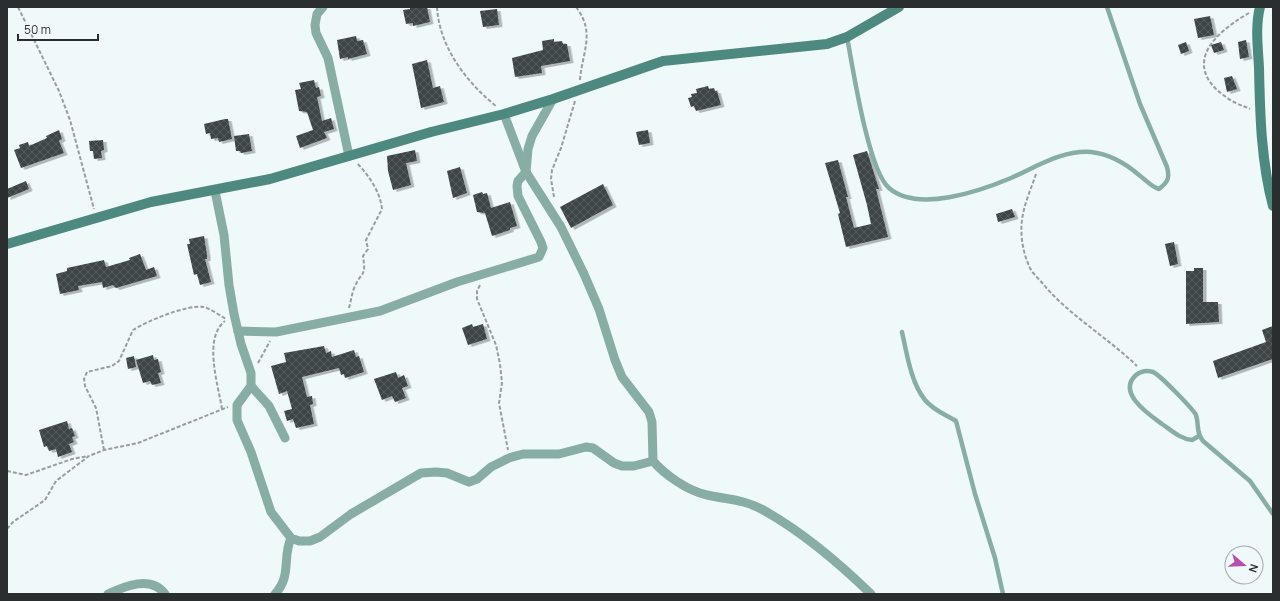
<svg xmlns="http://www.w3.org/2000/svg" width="1280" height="601" font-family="Manrope,sans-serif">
  <defs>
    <pattern id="building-cross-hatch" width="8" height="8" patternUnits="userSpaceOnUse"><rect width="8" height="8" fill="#3d4447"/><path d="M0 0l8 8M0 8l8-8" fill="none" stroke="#575d5f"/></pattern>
    <filter id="shadow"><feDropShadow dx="3.5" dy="2" stdDeviation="0" flood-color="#0004"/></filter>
  </defs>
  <rect width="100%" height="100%" fill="#eff9fa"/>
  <g fill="url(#building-cross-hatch)" filter="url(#shadow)">
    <path d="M410 7H427L430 22 413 26V23L406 24 403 10 410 9Z"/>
    <path d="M497 9 499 25 483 27 480 11Z"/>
    <path d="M1210 16 1214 35 1198 38 1194 19Z"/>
    <path d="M356 36 357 41 363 40 367 54 348 59V57L340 59 337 40Z"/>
    <path d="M554 39V42L562 41 563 44H567L570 61 541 66 542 73 515 77 512 58 543 50 542 41Z"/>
    <path d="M1246 40 1249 57 1240 59 1238 42Z"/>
    <path d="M1186 42 1189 51 1181 54 1178 45Z"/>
    <path d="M1221 42 1224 50 1214 53 1211 45Z"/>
    <path d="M427 60 433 88 440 86 444 102 421 108 412 64Z"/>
    <path d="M1232 76 1237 89 1227 92 1224 78Z"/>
    <path d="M314 80 316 88 319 87 321 96 317 97 322 121 331 118 334 129 324 132 327 138 300 148 296 136 313 130 307 112 299 111 295 90 301 89 299 83Z"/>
    <path d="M708 86 709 89 714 88 715 91H717L721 105 696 111 694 106 691 107 688 98 692 97 691 94 697 93 696 89Z"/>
    <path d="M225 119H228L232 139 219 142 218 138 211 139 210 133 206 134 204 124Z"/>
    <path d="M59 130 62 139 59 141 64 153 21 168 14 150 20 148 19 145 28 142 29 146 47 138 46 136Z"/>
    <path d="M648 130 650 143 639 145 636 132Z"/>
    <path d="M249 134 252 151 241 153 240 151H236L234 136Z"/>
    <path d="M103 140 104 150 101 151 102 158 94 159 93 151H90L89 141Z"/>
    <path d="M415 150 417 161 406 163 411 185 393 190 388 171 387 156Z"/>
    <path d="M867 151 879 189H876L888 237 846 247 838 214 840 213 825 163 838 160 848 197H846L854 228 871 224 867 205 853 155Z"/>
    <path d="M460 167 467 193 453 198 447 171Z"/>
    <path d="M26 181 29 189 7 198V189Z"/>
    <path d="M603 184 613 205 571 228 560 207Z"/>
    <path d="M482 192 483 194 487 193 491 208 510 202 517 226 510 228V230L492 236 485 213 477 212 473 195Z"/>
    <path d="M1012 209 1015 217 998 222 996 214Z"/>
    <path d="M204 236 207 255V259H205L211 282 200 285 197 274 194 275 187 244H190L189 239Z"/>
    <path d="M1174 242 1178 264 1170 266 1165 244Z"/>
    <path d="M140 254 146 270 154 267 157 276 116 288 113 285 103 288 102 282 78 286 79 290 60 294 56 274 67 271V268L104 260 106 267 130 260 129 258Z"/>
    <path d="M1194 268H1203V302H1218L1219 322 1186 324V271H1194Z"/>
    <path d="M472 324 473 327 483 324 487 339 468 345 462 328Z"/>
    <path d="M1273 326V359L1218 378 1213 361 1266 342 1262 330Z"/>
    <path d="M324 346 326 353 331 351 332 357 354 350 356 357 359 356 364 372 345 378 344 374 341 375 339 368 302 377 307 397 312 396 313 404 310 405 314 424 296 428 293 419 287 421 284 411 292 409 287 391 279 394 271 366 286 362 284 353Z"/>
    <path d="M153 355 154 360 158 359 161 372 158 373 161 383 152 385 150 381 143 383 136 360Z"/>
    <path d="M134 356 136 367 128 369 126 358Z"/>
    <path d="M396 372 398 378 404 375 408 386 402 388 406 398 395 402 392 396 382 400 374 379Z"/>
    <path d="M67 421 69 429 72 428 75 436 72 437 74 442 69 444 72 452 58 457 56 449 49 451 47 446 44 447 39 430Z"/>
  </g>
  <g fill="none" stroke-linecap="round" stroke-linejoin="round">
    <g stroke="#979e9f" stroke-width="2" stroke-dasharray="4 2" stroke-linecap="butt">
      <path d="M18 7 59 91 70 120 94 209"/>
      <path d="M437 7C439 46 466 82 496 106"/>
      <path d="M576 7C596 33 582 52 580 80"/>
      <path d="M1249 13C1223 28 1184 57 1216 89 1222 94 1229 100 1236 103 1241 106 1245 106 1250 109"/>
      <path d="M1036 174C1031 189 1024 204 1022 220 1020 236 1023 253 1030 268 1033 274 1039 279 1043 284 1070 316 1107 337 1137 366"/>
      <path d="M554 197 551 179 552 170 561 148 575 101"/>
      <path d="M480 285 477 291V299L496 345 500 364 502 383 499 403 508 450"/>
      <path d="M349 308C351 301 352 292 355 286 363 269 366 278 363 256L368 249 366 240 382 209C380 191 369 176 357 163"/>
      <path d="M258 363 270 341"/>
      <path d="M222 409C218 384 203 338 225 321"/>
      <path d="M104 450 96 408 85 386 84 379 87 372 112 366 119 361 133 330C147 321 188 304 204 307 211 309 219 315 226 319"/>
      <path d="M7 471 26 475 72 459 88 456"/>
      <path d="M7 529 13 522 45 500 56 481 89 456 104 450 138 443 228 407"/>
    </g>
    <g stroke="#88ada6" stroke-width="4.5">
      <path d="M847 37C853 68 868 170 889 188 918 213 980 191 1011 178 1036 167 1062 150 1091 152 1110 154 1125 163 1139 175 1146 180 1150 186 1159 189 1168 182 1170 178 1167 167L1140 104 1107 7"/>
      <path d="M902 332C907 354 911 383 925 400 933 410 946 415 956 421L975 494 995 558 1003 594"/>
      <path d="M1199 436 1192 440C1180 439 1171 430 1162 424 1150 415 1116 393 1136 375 1141 371 1147 370 1153 372 1159 374 1193 409 1196 415 1199 424 1196 433 1203 441L1250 481 1273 514"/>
    </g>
    <g stroke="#88ada6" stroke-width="9">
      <path d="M323 7 317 14 315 25 316 33 328 58 349 156"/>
      <path d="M504 114 526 172 561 227 584 274 599 309 615 360 622 377 649 412 652 422 653 461C665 475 688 491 707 495 729 500 744 499 765 511 804 533 839 563 871 594"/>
      <path d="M215 191 224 235 229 285 234 314 241 344 251 373V386L237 405V420L251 452 271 512 291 538 299 541H310L320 537 351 514 421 473 436 472 447 473 469 482 477 479 491 467 509 458 523 454H559L586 447 593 448 614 463 622 466H634L653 461"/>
      <path d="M238 331 276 332 380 311 457 282 539 257 543 248 541 242 518 196 517 186 518 181 526 172 528 149 532 136 553 99"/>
      <path d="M251 386 269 406 285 438"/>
      <path d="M108 594C125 586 151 575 165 594"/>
      <path d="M275 594C292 576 282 558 291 538"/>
    </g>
    <g stroke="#4e8980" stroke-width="10">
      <path d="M1260 7C1255 27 1258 48 1259 68 1260 114 1261 161 1273 206"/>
      <path d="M7 244 151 202 270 179 431 132 504 114 553 99 663 61 827 44 847 37 899 7"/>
    </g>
  </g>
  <rect width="1280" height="601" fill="none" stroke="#2a2e2f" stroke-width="16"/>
  <g transform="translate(1244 565) rotate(109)"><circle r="19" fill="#eff9fa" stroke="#a0a8a9"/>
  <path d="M0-3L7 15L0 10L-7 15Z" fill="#b74daf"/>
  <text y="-6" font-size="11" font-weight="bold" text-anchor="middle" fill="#2a2e2f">N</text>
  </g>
  <path d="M18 34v6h80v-6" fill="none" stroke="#2a2e2f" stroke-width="2"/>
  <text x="24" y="34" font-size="12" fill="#2a2e2f" stroke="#eff9fa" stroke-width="3" paint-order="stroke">50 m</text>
</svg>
